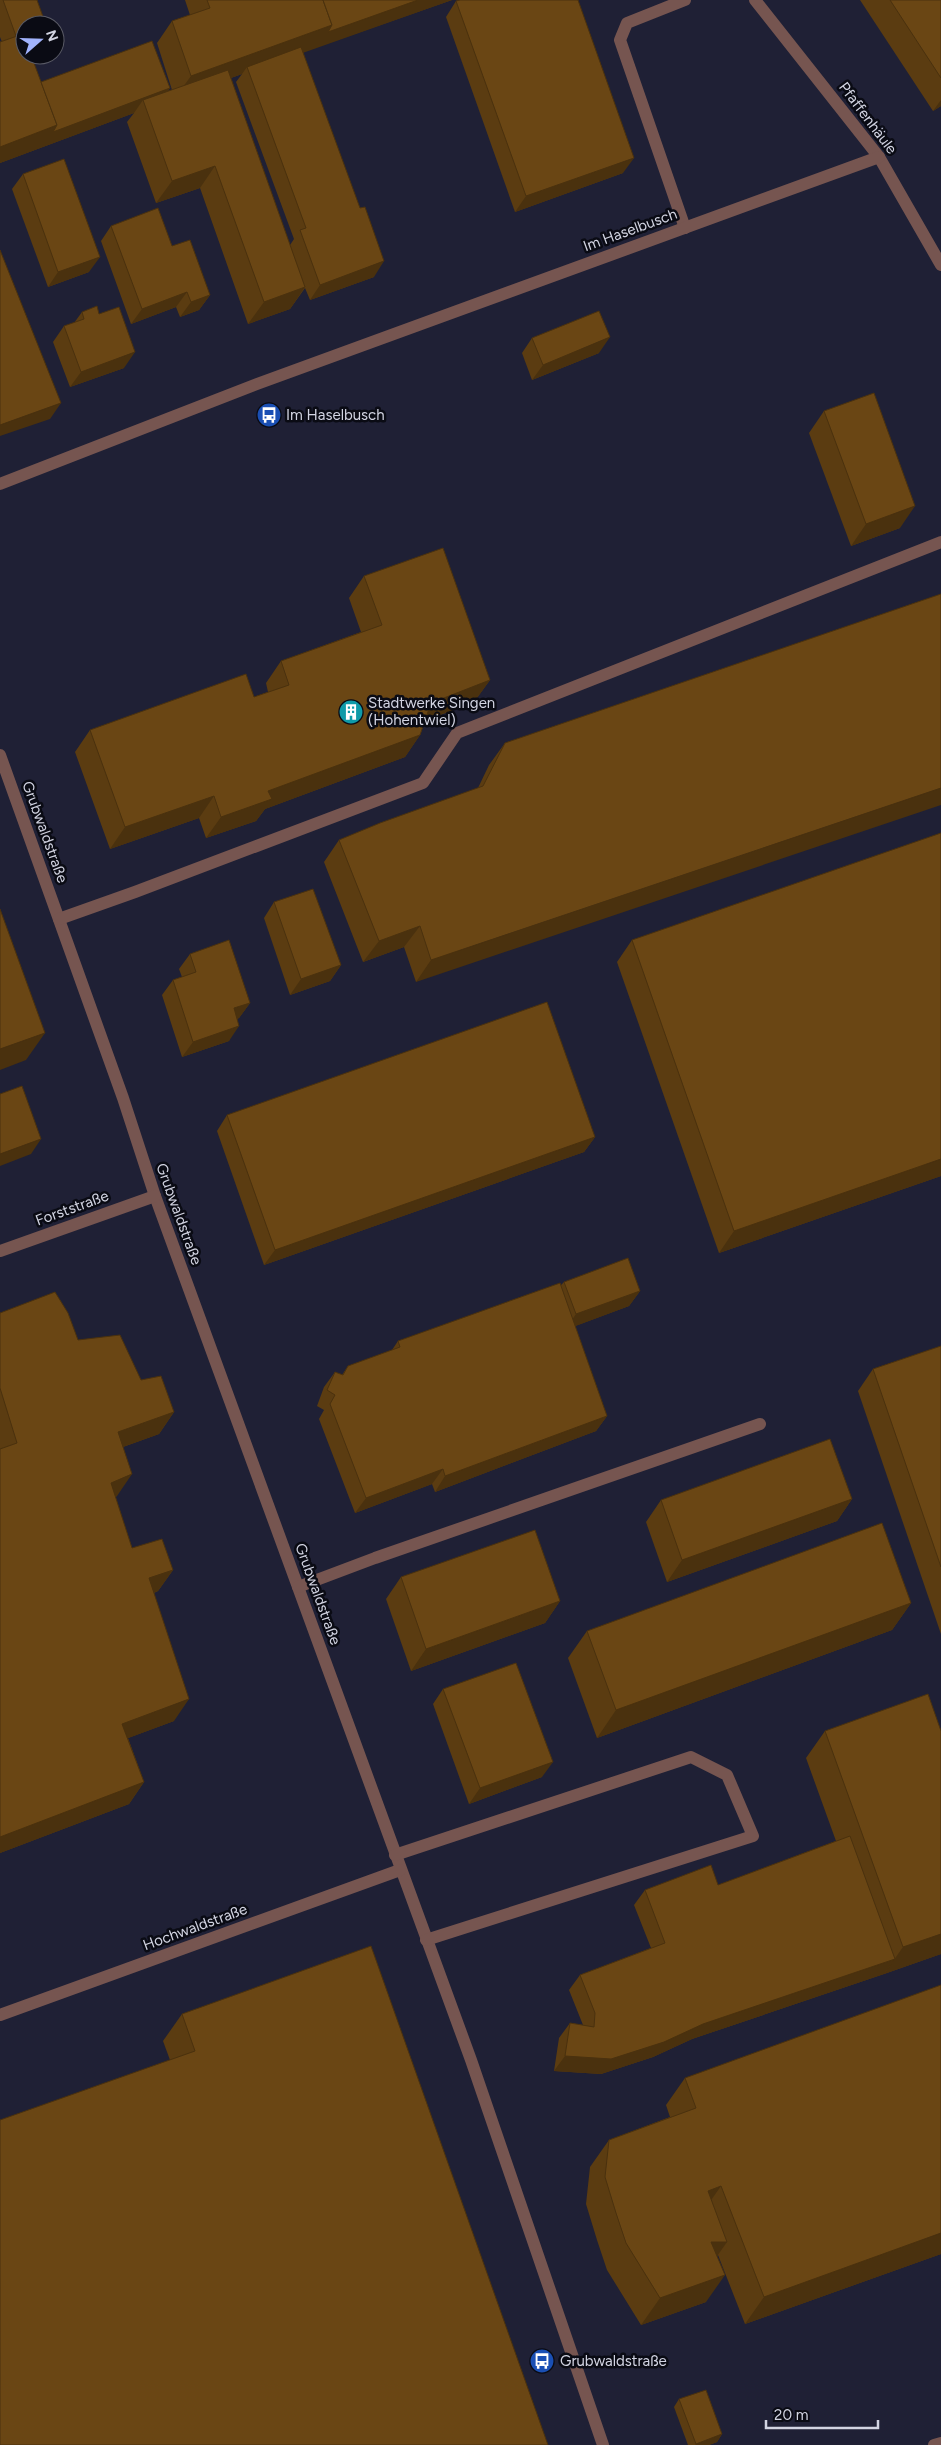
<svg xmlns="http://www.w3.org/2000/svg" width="941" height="2445" font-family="Figtree,sans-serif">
  <rect width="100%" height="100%" fill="#1f2035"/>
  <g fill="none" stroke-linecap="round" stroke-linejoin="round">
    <g stroke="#765550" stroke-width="12">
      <path d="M685 0 627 23 620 40 685 228"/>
      <path d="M755 0 879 157 941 265"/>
      <path d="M0 484 257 384 879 157"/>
      <path d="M0 755 123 1098 155 1196 471 2060 603 2445"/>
      <path d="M59 919 135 892 423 783 457 733 941 542"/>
      <path d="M0 1251 155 1196"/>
      <path d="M298 1587 375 1558 760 1424"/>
      <path d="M395 1855 691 1757 727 1775 753 1836 426 1940"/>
      <path d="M0 2015 400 1870"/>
      <path d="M934 2445 941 2443"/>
    </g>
  </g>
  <g fill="#5b3c11" fill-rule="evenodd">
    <path d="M0 0H37L25 25V55L41 82 170 88 168 91 172 90 157 43 172 21 190 15 185 0H452L303 52 374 277 310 300 305 288 290 309 248 324 200 188 156 203 127 122 134 113 0 163V42H2L0 37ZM242 74 236 82 294 239 290 245 231 78Z"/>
    <path d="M860 0H941V106L933 111Z"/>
    <path d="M456 1 623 173 515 212 446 17Z"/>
    <path d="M23 174 89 272 48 287 12 189Z"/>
    <path d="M111 226 172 246 210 295 199 310 180 317 176 307 131 324 101 241Z"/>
    <path d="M82 312 99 314 124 368 70 387 53 342 64 326 74 323Z"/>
    <path d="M532 338 599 353 532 380 522 353Z"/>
    <path d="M824 411 900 528 851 546 809 433Z"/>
    <path d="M364 576 490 680 474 702 425 721 420 735 405 757 265 809 256 821 206 838 199 818 110 849 75 752 90 730 254 697 268 692 266 683 281 661 361 632 349 598Z"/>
    <path d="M941 594 416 982 404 947 363 962 324 862 339 840 478 788 489 765 505 743Z"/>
    <path d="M274 902 341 965 330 981 290 995 264 918Z"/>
    <path d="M632 940 941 1176 719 1253 617 962Z"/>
    <path d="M190 954 250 1003 239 1018 237 1019 229 1041 182 1057 162 995 173 980 182 977 179 969Z"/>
    <path d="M227 1115 595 1137 584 1152 264 1265 217 1131Z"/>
    <path d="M564 1282 640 1291 629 1306 575 1326 607 1416 596 1431 435 1492 432 1484 355 1513 319 1419 324 1410 317 1406 324 1387 335 1372 342 1375 348 1366 392 1350 398 1341 561 1285Z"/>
    <path d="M0 1313 78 1340 141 1380 174 1412 159 1434 123 1447 117 1496 115 1497 132 1548 173 1570 158 1591 154 1593 174 1721 128 1738 144 1782 129 1804 0 1853Z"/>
    <path d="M941 1346V1634L858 1391 873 1369Z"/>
    <path d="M852 1499 837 1521 667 1582 646 1522 661 1500Z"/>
    <path d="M401 1577 560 1601 545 1623 411 1671 386 1599Z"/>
    <path d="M911 1603 892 1630 597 1738 568 1658 587 1631Z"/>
    <path d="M443 1689 542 1777 469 1804 433 1704Z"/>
    <path d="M825 1731 941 1954 884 1974 692 2039 653 2057 601 2074 554 2071 559 2038 570 2023 583 2025 569 1990 580 1975 651 1948 634 1905 645 1890 718 1885 836 1841 806 1758Z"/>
    <path d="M182 2014 548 2445 170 2060 163 2041Z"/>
    <path d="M685 2078 941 2254 745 2324 718 2255 717 2256 706 2302 641 2325 607 2270 597 2240 586 2204 590 2167 609 2140 670 2117 666 2105Z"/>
    <path d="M679 2399 722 2434 717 2442 709 2445H688L674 2407Z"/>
  </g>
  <g fill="#4a310e">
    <path d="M418 0H452L249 72 247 67 242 74 175 98 191 76 332 25Z"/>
    <path d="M170 88 159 103 143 100 134 113 0 163V147L57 125Z"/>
    <path d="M941 100V106L933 111Z"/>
    <path d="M634 158 623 173 515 212 526 196Z"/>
    <path d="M215 166 200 188 156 203 172 181Z"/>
    <path d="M100 257 89 272 48 287 58 272Z"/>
    <path d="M384 261 374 277 310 300 320 285Z"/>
    <path d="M305 287 290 309 248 324 264 302Z"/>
    <path d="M187 292 176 307 131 324 142 309Z"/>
    <path d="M210 295 199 310 180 317 191 302Z"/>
    <path d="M610 337 599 353 532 380 543 365Z"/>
    <path d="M135 352 124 368 70 387 81 372Z"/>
    <path d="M61 403 50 419 0 436V425Z"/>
    <path d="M915 506 900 528 851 546 866 524Z"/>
    <path d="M490 680 474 702 415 724 431 703Z"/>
    <path d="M420 735 405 757 265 809 256 821 206 838 221 817 268 791Z"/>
    <path d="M941 788V805L416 982 431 960Z"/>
    <path d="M214 796 199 818 110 849 125 827Z"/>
    <path d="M420 926 404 947 363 962 379 941Z"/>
    <path d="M341 965 330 981 290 995 301 979Z"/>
    <path d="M250 1003 239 1018 223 1023 234 1008Z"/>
    <path d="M239 1026 229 1041 182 1057 193 1042Z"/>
    <path d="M45 1033 26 1060 0 1070V1049Z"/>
    <path d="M595 1137 584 1152 264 1265 275 1250Z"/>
    <path d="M41 1139 31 1154 0 1166V1154Z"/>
    <path d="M941 1159V1176L719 1253 734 1231Z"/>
    <path d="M640 1291 629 1306 565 1330 576 1314Z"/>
    <path d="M174 1412 159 1434 103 1454 118 1432Z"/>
    <path d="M607 1416 596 1431 435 1492 445 1476Z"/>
    <path d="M443 1469 432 1484 355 1513 366 1498Z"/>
    <path d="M132 1474 117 1496 95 1505 111 1483Z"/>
    <path d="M852 1499 837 1521 667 1582 682 1560Z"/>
    <path d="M173 1570 158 1591 133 1600 149 1578Z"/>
    <path d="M560 1601 545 1623 411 1671 426 1649Z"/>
    <path d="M911 1603 892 1630 597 1738 616 1710Z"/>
    <path d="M189 1699 174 1721 107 1746 122 1724Z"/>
    <path d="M553 1762 542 1777 469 1804 480 1788Z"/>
    <path d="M144 1782 129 1804 0 1853V1837Z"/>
    <path d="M941 1934V1954L884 1974 903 1947Z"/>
    <path d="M895 1959 884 1974 692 2039 653 2057 601 2074 554 2071 565 2056 703 2024Z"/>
    <path d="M721 2186 702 2213 708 2191Z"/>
    <path d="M941 2233V2254L745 2324 764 2297Z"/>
    <path d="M711 2242H727L708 2269Z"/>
    <path d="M725 2275 706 2302 641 2325 660 2298Z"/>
    <path d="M722 2434 717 2442 709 2445H695L696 2444Z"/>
  </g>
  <g fill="#6a4614" stroke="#4a310e">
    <path d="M3 0H37L46 25H25V34L23 35V34L16 36Z"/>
    <path d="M207 0H323L332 25 191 76 172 21 210 8Z"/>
    <path d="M323 0H418L328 32 332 25Z"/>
    <path d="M460 0H578L634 158 526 196 456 1Z"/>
    <path d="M890 0H941V78Z"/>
    <path d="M23 34 25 40V55H31L57 125 0 147V42Z"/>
    <path d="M152 41 170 88 53 132 57 125 41 82Z"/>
    <path d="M301 47 360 208 365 207 384 261 320 285 300 230 306 228 247 67Z"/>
    <path d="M228 70 305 287 264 302 215 166 172 181 143 100Z"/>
    <path d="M64 159 100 257 58 272 23 174Z"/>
    <path d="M158 208 172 246 190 240 210 295 191 302 187 292 142 309 111 226Z"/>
    <path d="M0 250 61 403 0 425Z"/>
    <path d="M97 306 99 314 119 307 135 352 81 372 64 326 84 319 82 312Z"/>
    <path d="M599 311 610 337 543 365 532 338Z"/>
    <path d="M874 393 915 506 866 524 824 411Z"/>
    <path d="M443 548 490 680 431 703 420 735 268 791 272 799 221 817 214 796 125 827 90 730 246 674 254 697 289 685 281 661 382 625 364 576Z"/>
    <path d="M941 594V788L431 960 420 926 379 941 339 840 380 823 483 786 505 743Z"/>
    <path d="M941 833V1159L734 1231 632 940Z"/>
    <path d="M313 889 341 965 301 979 274 902Z"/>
    <path d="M0 909 45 1033 0 1049Z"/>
    <path d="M229 940 250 1003 234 1008 239 1026 193 1042 173 980 196 972 190 954Z"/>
    <path d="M547 1002 595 1137 275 1250 227 1115Z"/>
    <path d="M22 1086 41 1139 0 1154V1094Z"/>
    <path d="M628 1258 640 1291 576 1314 564 1282Z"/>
    <path d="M560 1283 607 1416 445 1476 443 1469 366 1498 330 1404 335 1395 327 1390 335 1372 343 1375 348 1366 400 1347 398 1341Z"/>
    <path d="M55 1292 68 1313 78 1340 120 1335 141 1380 161 1376 174 1412 118 1432 132 1474 111 1483 132 1548 162 1539 173 1570 149 1578 189 1699 122 1724 144 1782 0 1837V1449L17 1443 0 1388V1313Z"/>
    <path d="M941 1346V1567L873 1369Z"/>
    <path d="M830 1439 852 1499 682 1560 661 1500Z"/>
    <path d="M882 1523 911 1603 616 1710 587 1631Z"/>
    <path d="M535 1530 560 1601 426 1649 401 1577Z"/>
    <path d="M516 1663 553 1762 480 1788 443 1689Z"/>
    <path d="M928 1694 941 1731V1934L903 1947 825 1731Z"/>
    <path d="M850 1836 895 1959 703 2024 664 2042 611 2059 565 2056 570 2023 594 2027 595 2013 580 1975 665 1943 645 1890 711 1865 718 1885Z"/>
    <path d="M371 1946 548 2445H0V2120L195 2051 182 2014Z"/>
    <path d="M941 1985V2233L764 2297 721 2186 708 2191 727 2242H711L725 2275 660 2298 626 2243 616 2213 605 2177 609 2140 696 2108 685 2078Z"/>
    <path d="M706 2390 722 2434 696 2444 679 2399Z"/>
  </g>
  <defs>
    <symbol id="bus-disc" viewBox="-11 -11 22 22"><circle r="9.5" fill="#1a4fb4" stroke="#0a0b14"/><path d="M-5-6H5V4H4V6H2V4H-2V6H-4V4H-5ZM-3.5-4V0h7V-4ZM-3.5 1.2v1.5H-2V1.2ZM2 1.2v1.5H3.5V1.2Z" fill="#fff"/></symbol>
    <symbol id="building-disc" viewBox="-11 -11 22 22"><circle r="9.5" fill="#0f9aa8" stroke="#0a0b14"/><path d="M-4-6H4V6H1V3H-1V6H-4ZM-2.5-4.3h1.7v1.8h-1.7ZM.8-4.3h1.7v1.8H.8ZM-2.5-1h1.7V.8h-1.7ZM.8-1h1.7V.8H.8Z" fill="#fff"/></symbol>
  </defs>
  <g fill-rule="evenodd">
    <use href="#bus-disc" x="255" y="401" width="28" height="28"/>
    <use href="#building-disc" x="337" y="698" width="28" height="28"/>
    <use href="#bus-disc" x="528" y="2347" width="28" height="28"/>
  </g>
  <g text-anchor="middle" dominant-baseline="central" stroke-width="5" stroke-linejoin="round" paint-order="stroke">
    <g font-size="15" fill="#d2d4e2" stroke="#0a0b14">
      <text transform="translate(868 118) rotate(53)">Pfaffenhäule</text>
      <text transform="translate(630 230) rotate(-20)">Im Haselbusch</text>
      <text transform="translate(45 832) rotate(70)">Grubwaldstraße</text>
      <text transform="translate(72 1208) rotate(-20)">Forststraße</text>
      <text transform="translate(179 1214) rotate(70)">Grubwaldstraße</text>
      <text transform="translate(318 1594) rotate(70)">Grubwaldstraße</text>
      <text transform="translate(195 1927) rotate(-20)">Hochwaldstraße</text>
    </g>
    <g font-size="15" fill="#d2d4e2" stroke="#0a0b14" text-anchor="start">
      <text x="286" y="415">Im Haselbusch</text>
      <text x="368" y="703">Stadtwerke Singen<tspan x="368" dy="17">(Hohentwiel)</tspan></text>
      <text x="560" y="2361">Grubwaldstraße</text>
    </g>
  </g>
  <g transform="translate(40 40) rotate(70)"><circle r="24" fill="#0a0b14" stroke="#5a5b66"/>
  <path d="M0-4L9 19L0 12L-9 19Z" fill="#a1b3fd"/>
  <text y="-8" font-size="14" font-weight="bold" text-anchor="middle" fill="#d2d4e2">N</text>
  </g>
  <path d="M766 2420v8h112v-8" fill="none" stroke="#d2d4e2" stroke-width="2.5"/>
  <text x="774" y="2420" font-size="15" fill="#d2d4e2" stroke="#0a0b14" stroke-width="4" paint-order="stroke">20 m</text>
</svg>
